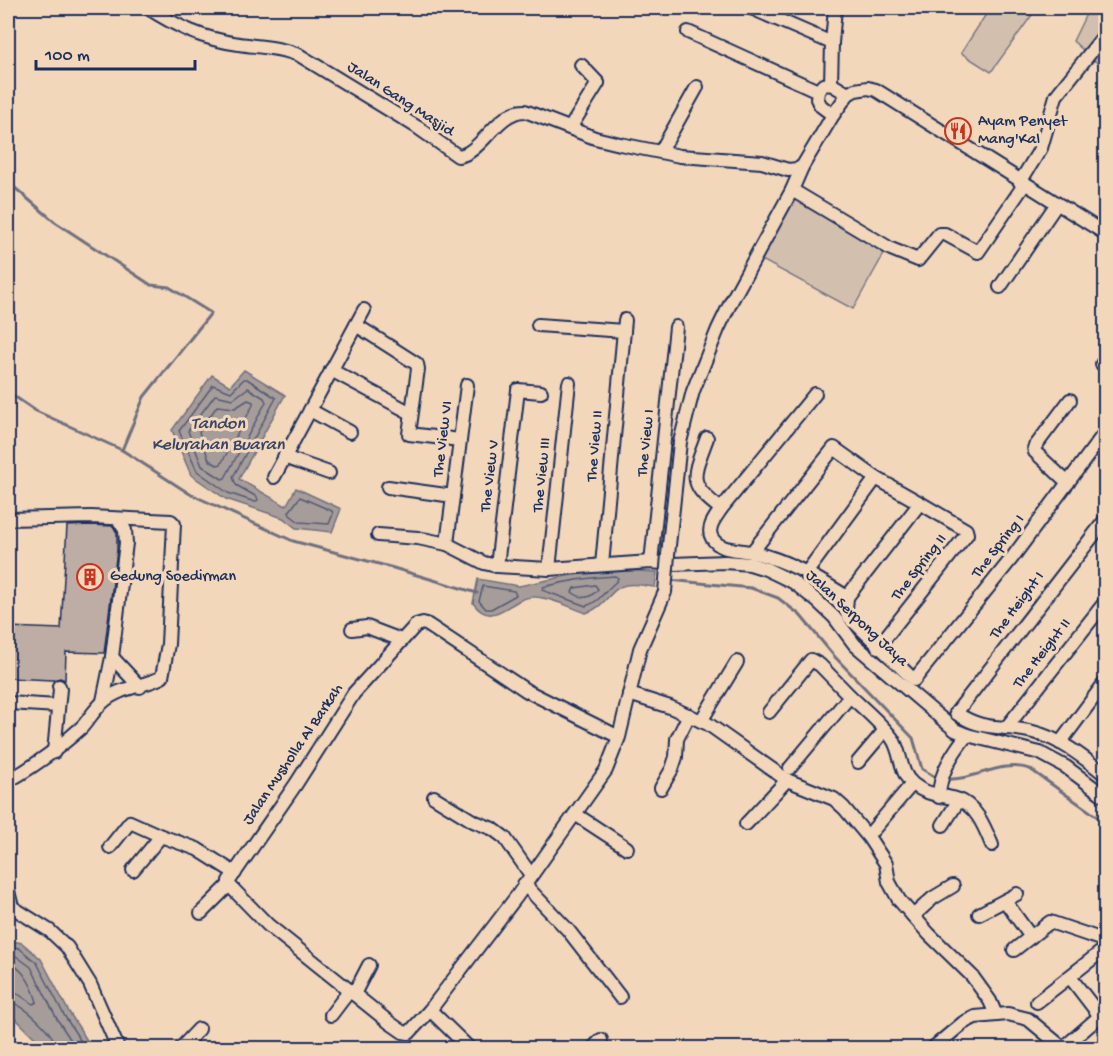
<svg xmlns="http://www.w3.org/2000/svg" width="1113" height="1056" font-family="'Gochi Hand',sans-serif">
  <rect width="100%" height="100%" fill="#f3d7ba"/>
  <filter id="ink" filterUnits="userSpaceOnUse"><feTurbulence type="fractalNoise" baseFrequency=".0167" numOctaves="2"/><feDisplacementMap in="SourceGraphic" scale="12" xChannelSelector="R" yChannelSelector="G"/><feConvolveMatrix kernelMatrix="1 2 1 2 8 2 1 2 1" color-interpolation-filters="sRGB"/></filter>
  <g filter="url(#ink)">
    <g fill="#d3bfad" stroke="#777786" stroke-width="1.5">
      <path d="M990 8H1037L991 72 961 53Z"/>
      <path d="M1089 8H1105V70L1073 41Z"/>
      <path d="M794 197 886 250 853 309 760 259Z"/>
    </g>
    <g fill="#a69c99" stroke="#6e7081" stroke-width="1.5">
      <path d="M244 370 285 395 239 479 286 506 296 488 341 509 332 532 296 528 283 518 226 499 191 475 172 430 212 375 230 386Z"/>
      <path d="M618 570 657 572 655 587C646 586 634 583 626 585 610 588 606 607 586 613 570 607 552 598 535 597 511 595 494 632 473 603L478 579 519 586 591 571Z"/>
      <path d="M8 940 22 943 41 959 69 1012 92 1048H45L17 1020 8 1014Z"/>
    </g>
    <g fill="none" stroke-linecap="round" stroke-linejoin="round">
      <g stroke="#535b76" stroke-width="1.5">
        <path d="M244 379H247L276 398 233 477 236 485 257 497 258 500 255 502 228 493 197 471 179 431 213 385 231 392Z"/>
        <path d="M248 388 264 398 266 402 225 478 222 479 202 466 188 431 215 395 233 399Z"/>
        <path d="M248 400 253 402V405L221 464 217 465 209 460 199 432 217 406 235 408Z"/>
        <path d="M300 497 332 511 333 514 329 524 299 522 290 515 289 512Z"/>
        <path d="M615 576 618 578 617 581C606 589 600 602 586 606L542 590 543 587C567 581 591 577 615 576Z"/>
        <path d="M595 585 598 589C590 599 582 600 572 592L574 588Z"/>
        <path d="M483 586 514 591 516 595 491 609H486L479 601Z"/>
        <path d="M8 946 19 948 37 963 64 1015 85 1048"/>
        <path d="M8 954 16 956 31 967 57 1019 76 1048"/>
        <path d="M8 963C23 966 33 988 37 1002L33 1004 18 994 8 993"/>
        <path d="M8 1002C23 1003 55 1033 56 1048"/>
      </g>
      <g stroke="#6e7081" stroke-width="3">
        <path d="M8 182 55 222 151 285 169 287 211 313 144 397 122 450"/>
        <path d="M8 392 36 411 122 450 190 494 293 541 390 567 477 593"/>
        <path d="M669 580 751 588 778 598 800 615 835 657 913 738 922 769 937 778"/>
        <path d="M944 779C973 782 1000 759 1030 769L1106 823"/>
      </g>
    </g>
    <path fill="#beada4" stroke="#1b2f5e" stroke-width="1.5" d="M91 525 113 526 117 533V550L104 653 66 652 65 680 60 678 53 680 8 678V627L61 629 67 526Z"/>
    <g fill="none" stroke-linecap="round" stroke-linejoin="round">
      <defs>
        <g id="minor">
          <path d="M148 8C178 27 202 39 239 44 260 47 278 47 299 55L417 127 458 156C481 154 498 110 525 111L595 138 620 144 680 156 762 162 788 170 797 169 802 167"/>
          <path d="M751 8 832 43 835 8"/>
          <path d="M688 32 818 91"/>
          <path d="M831 84 832 43"/>
          <path d="M833 115 821 106 817 99 818 91 823 85 831 84 848 94"/>
          <path d="M570 128 598 83 581 65"/>
          <path d="M661 151 697 87"/>
          <path d="M1020 182 1041 148 1056 96 1106 33"/>
          <path d="M792 190 891 249 918 260 939 234H945L978 252 1024 185"/>
          <path d="M1000 287 1056 205"/>
          <path d="M356 325 417 364 418 369 409 434 460 440"/>
          <path d="M538 325 624 331"/>
          <path d="M1102 364 1106 359"/>
          <path d="M331 370 411 413"/>
          <path d="M815 394 721 509C716 517 706 528 712 538 720 551 737 549 750 552 786 559 817 578 847 597L846 610 848 616 914 680 1012 558 1106 431"/>
          <path d="M310 410 350 432"/>
          <path d="M707 438C693 476 686 483 721 509"/>
          <path d="M284 457 329 473"/>
          <path d="M274 477 364 310"/>
          <path d="M1068 483 1035 452 1034 448 1070 400"/>
          <path d="M388 487 453 496"/>
          <path d="M8 519 91 517 171 521 174 524 168 644 162 677C143 687 119 687 103 702 95 709 89 719 82 727 59 748 35 766 8 781"/>
          <path d="M1106 519 956 713C986 733 1002 724 1033 732 1061 739 1083 757 1106 775"/>
          <path d="M378 535 418 538 447 544 484 563 497 566 549 569 651 562 673 564 725 562 750 564 766 569 793 582 817 601 834 617 855 645 955 730 967 735 1040 753 1066 767 1106 797"/>
          <path d="M447 544 467 385"/>
          <path d="M752 552 834 448 876 478"/>
          <path d="M668 555 680 442 693 391 718 329 732 300 792 190 802 167 833 115 848 94 855 90 868 88 876 90 1106 234"/>
          <path d="M651 562 676 327"/>
          <path d="M602 565 625 320"/>
          <path d="M497 566 518 390 541 392"/>
          <path d="M549 569 569 383"/>
          <path d="M807 572 876 478 920 503"/>
          <path d="M847 597 920 503 966 530 967 534 878 647"/>
          <path d="M352 629 367 627 401 640"/>
          <path d="M112 657 140 687"/>
          <path d="M629 694 670 707 708 724 787 780 834 799 844 808 869 838 886 864 889 882 899 900 929 934 972 976 990 1001 996 1015"/>
          <path d="M850 696C864 709 881 723 892 738 902 752 899 773 913 784 926 795 941 795 956 799 976 804 985 828 992 845"/>
          <path d="M103 701 112 657 126 543 125 530 118 519"/>
          <path d="M8 703 58 706"/>
          <path d="M769 712 811 660 820 665 850 696 790 768"/>
          <path d="M701 721 737 662"/>
          <path d="M1006 728 1106 601"/>
          <path d="M619 737 527 691 428 625 423 623 416 625 354 693 296 784 229 881V885L268 925 390 1023 403 1032 409 1033 430 1010 517 896 606 770 619 737 640 649 665 592"/>
          <path d="M1060 743 1103 685"/>
          <path d="M54 752 60 689 59 686"/>
          <path d="M858 762 885 730"/>
          <path d="M661 788 672 769 676 757 677 739 689 715"/>
          <path d="M434 797 473 821 493 829 505 838 531 875"/>
          <path d="M939 797C939 774 953 752 967 735"/>
          <path d="M575 814 627 848"/>
          <path d="M746 824 787 780"/>
          <path d="M943 825 959 800"/>
          <path d="M873 830 912 784"/>
          <path d="M110 847 130 822 161 836 197 849 235 873"/>
          <path d="M133 870 161 836"/>
          <path d="M524 884 568 930 620 997"/>
          <path d="M8 891 12 907 8 903"/>
          <path d="M1005 901 1031 937"/>
          <path d="M12 907 50 931 67 947 90 984 118 1048"/>
          <path d="M201 913 229 885"/>
          <path d="M979 914 1017 894"/>
          <path d="M913 916 933 898 953 886"/>
          <path d="M1014 950 1050 922 1106 941"/>
          <path d="M354 994 369 965"/>
          <path d="M1037 1002 1106 948"/>
          <path d="M430 1010 469 1048"/>
          <path d="M331 1015 350 990"/>
          <path d="M1069 1043 1100 1016 1070 977"/>
          <path d="M181 1048 199 1029"/>
          <path d="M593 1048 601 1040"/>
          <path d="M933 1048 963 1023 975 1017 1008 1014 1028 1019 1063 1048"/>
        </g>
      </defs>
      <use href="#minor" stroke="#1b2f5e" stroke-width="16"/>
      <use href="#minor" stroke="#f3d7ba" stroke-width="12"/>
      <defs>
        <path id="minor-bridge" d="M665 592 668 555"/>
      </defs>
      <use href="#minor-bridge" stroke="#1b2f5e" stroke-width="16" stroke-linecap="butt"/>
      <use href="#minor-bridge" stroke="#f3d7ba" stroke-width="12"/>
    </g>
  </g>
  <defs>
    <symbol id="restaurant-ring" viewBox="-11 -11 22 22"><circle r="9.5" fill="#f3d7ba" stroke="#c8321e" stroke-width="1.5"/><path d="M-5-6h1v4h1v-4h1v4h1v-4h1v5L-1.5 .5V6h-2V.5L-5-1ZM5-6V6H3V1.5H1.5Q1.5-4 5-6Z" fill="#c8321e"/></symbol>
    <symbol id="building-ring" viewBox="-11 -11 22 22"><circle r="9.5" fill="#f3d7ba" stroke="#c8321e" stroke-width="1.5"/><path d="M-4-6H4V6H1V3H-1V6H-4ZM-2.5-4.3h1.7v1.8h-1.7ZM.8-4.3h1.7v1.8H.8ZM-2.5-1h1.7V.8h-1.7ZM.8-1h1.7V.8H.8Z" fill="#c8321e"/></symbol>
  </defs>
  <g fill-rule="evenodd">
    <use href="#restaurant-ring" x="943" y="116" width="30" height="30"/>
    <use href="#building-ring" x="75" y="562" width="30" height="30"/>
  </g>
  <g text-anchor="middle" dominant-baseline="central" stroke-width="6" stroke-linejoin="round" paint-order="stroke">
    <g font-size="16" fill="#1b2f5e" stroke="#f3d7ba">
      <text transform="translate(400 100) rotate(33)">Jalan Gang Masjid</text>
      <text transform="translate(444 439) rotate(-83)">The View VI</text>
      <text transform="translate(647 443) rotate(-84)">The View I</text>
      <text transform="translate(596 446) rotate(-85)">The View II</text>
      <text transform="translate(543 475) rotate(-84)">The View III</text>
      <text transform="translate(491 476) rotate(-83)">The View V</text>
      <text transform="translate(999 547) rotate(-52)">The Spring I</text>
      <text transform="translate(920 568) rotate(-52)">The Spring II</text>
      <text transform="translate(1018 606) rotate(-53)">The Height I</text>
      <text transform="translate(856 619) rotate(43)">Jalan Serpong Jaya</text>
      <text transform="translate(1043 654) rotate(-52)">The Height II</text>
      <text transform="translate(294 755) rotate(-56)">Jalan Musholla Al Barkah</text>
    </g>
    <g font-size="16" fill="#1b2f5e" stroke="#f3d7ba" text-anchor="start">
      <text x="978" y="122">Ayam Penyet<tspan x="978" dy="18">Mang'Kal</tspan></text>
      <text x="110" y="577">Gedung Soedirman</text>
    </g>
    <g font-size="18" font-style="italic" fill="#37456a" stroke="#f3d7ba">
      <text x="218" y="424">Tandon<tspan x="218" dy="21">Kelurahan Buaran</tspan></text>
    </g>
  </g>
  <rect width="1113" height="1056" fill="none" stroke="#f3d7ba" stroke-width="30"/>
  <rect x="15" y="15" width="1083" height="1026" fill="none" stroke="#1b2f5e" stroke-width="2" filter="url(#ink)"/>
  <path d="M36 60v9h159v-9" fill="none" stroke="#1b2f5e" stroke-width="3"/>
  <text x="45" y="60" font-size="18" fill="#1b2f5e" stroke="#f3d7ba" stroke-width="4.5" paint-order="stroke">100 m</text>
</svg>
